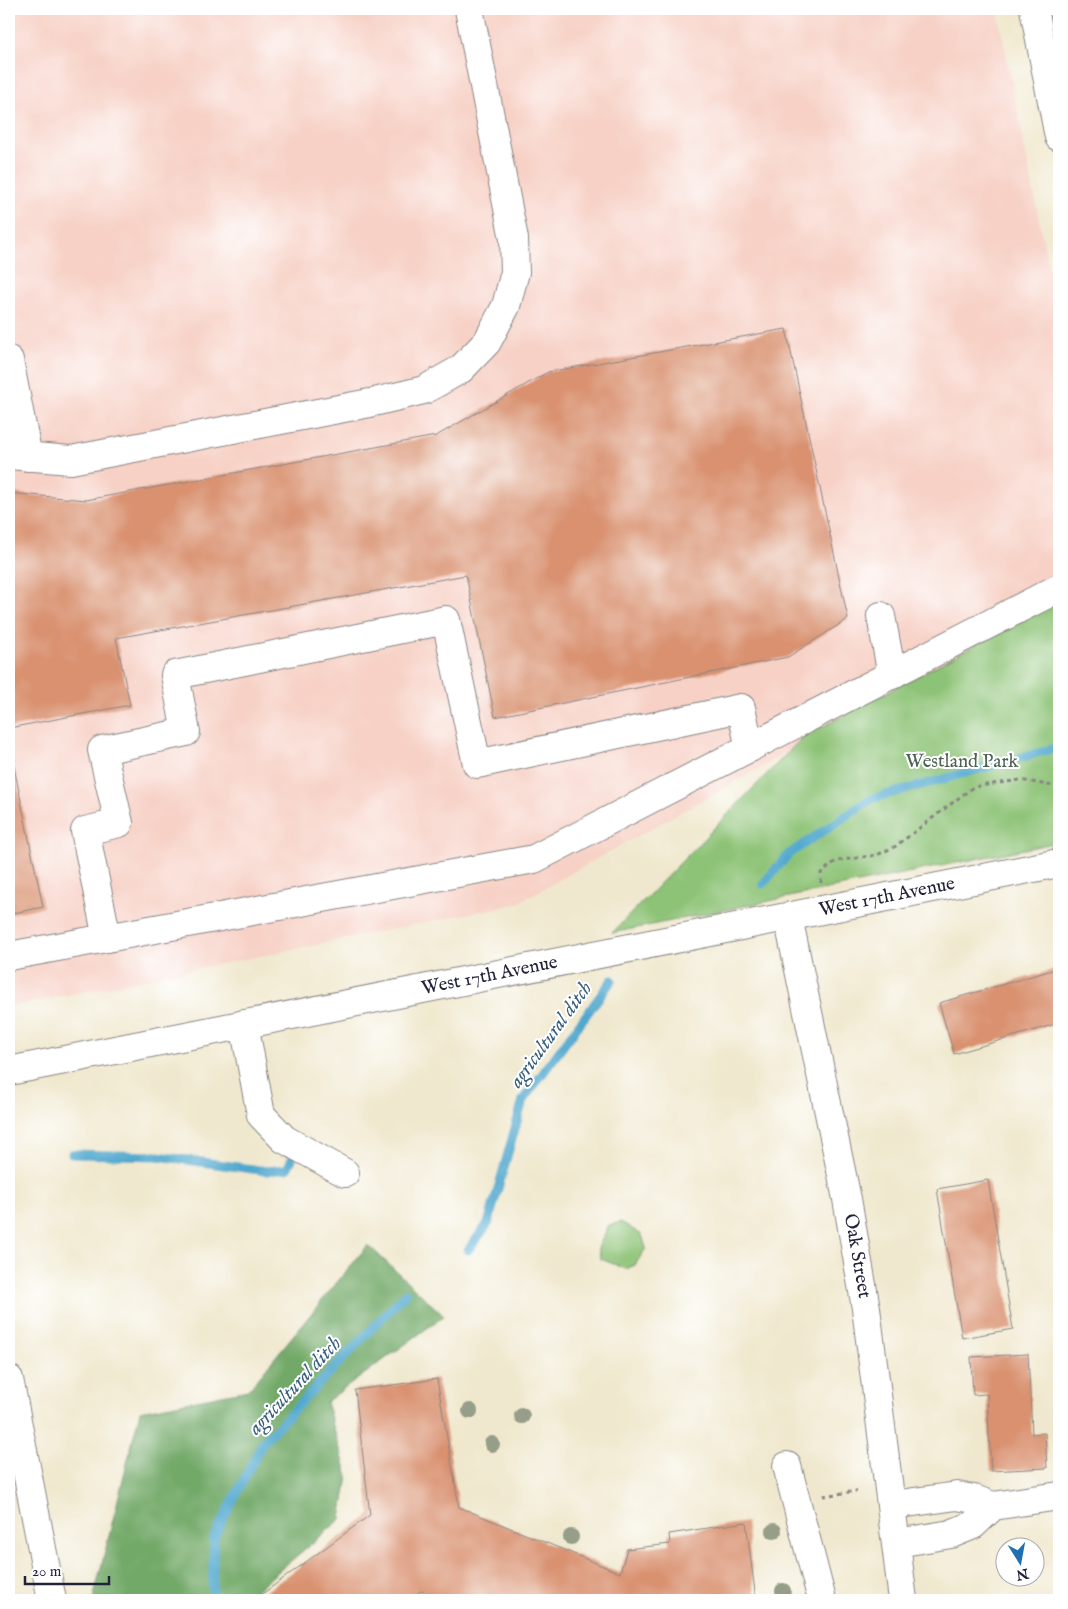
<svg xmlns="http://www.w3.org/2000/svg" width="1068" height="1609" font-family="'IM FELL English',serif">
  <rect width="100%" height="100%" fill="#fff"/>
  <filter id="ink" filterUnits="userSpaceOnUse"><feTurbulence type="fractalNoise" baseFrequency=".02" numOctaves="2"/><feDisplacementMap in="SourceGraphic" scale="10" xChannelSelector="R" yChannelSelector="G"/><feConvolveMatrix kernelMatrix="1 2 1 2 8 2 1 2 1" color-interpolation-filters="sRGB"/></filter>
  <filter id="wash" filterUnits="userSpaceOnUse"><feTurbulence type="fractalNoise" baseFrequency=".0096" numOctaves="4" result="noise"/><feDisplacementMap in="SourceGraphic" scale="20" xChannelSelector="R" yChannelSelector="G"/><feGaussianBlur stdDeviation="1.12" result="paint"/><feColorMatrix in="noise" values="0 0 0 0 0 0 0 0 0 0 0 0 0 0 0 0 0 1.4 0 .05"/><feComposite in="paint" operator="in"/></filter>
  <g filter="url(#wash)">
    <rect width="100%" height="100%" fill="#f0e8ce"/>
    <path fill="#f7d1c6" d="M9 9H997L1059 319V601L516 904 9 1007Z"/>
    <g fill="#8dc376" stroke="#587258">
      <path d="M1059 600V842L612 933 803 737Z"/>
      <path d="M621 1222 642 1235 646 1248 635 1265 626 1269 601 1259 598 1248 609 1225Z"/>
    </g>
    <path fill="#72a967" stroke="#4a6651" d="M368 1245 444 1316 326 1402 348 1476 341 1519 244 1600H93L140 1411 248 1390Z"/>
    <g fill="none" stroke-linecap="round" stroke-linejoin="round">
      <g stroke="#51a8ce" stroke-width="9">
        <path d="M763 884 789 854 871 799 1059 747"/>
        <path d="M72 1154 158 1156 267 1171 287 1169 292 1159"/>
        <path d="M468 1250 488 1224 523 1100 612 980"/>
        <path d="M212 1600 214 1537 263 1442 406 1293"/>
      </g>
    </g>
    <g id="blocks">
      <g fill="#d9916f">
        <path d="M786 329 848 619 788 657 495 717 466 575 116 638 130 705 9 728V493L86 500 436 436 548 372Z"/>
        <path d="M9 743 43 907 9 914Z"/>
        <path d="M1059 968V1023L954 1054 939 1003Z"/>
        <path d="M988 1180 1013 1329 962 1338 937 1189Z"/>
        <path d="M1028 1354 1032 1434 1045 1433 1047 1468 991 1471 987 1394 973 1395 971 1357Z"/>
        <path d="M437 1379 459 1507 620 1573 627 1549 670 1544 669 1534 746 1522 756 1600H446L421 1591 409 1600H254L370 1515 355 1390Z"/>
      </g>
    </g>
  </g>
  <g filter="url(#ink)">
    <use href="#blocks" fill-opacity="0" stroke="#898584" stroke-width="1"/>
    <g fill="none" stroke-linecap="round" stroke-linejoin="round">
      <defs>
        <g id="minor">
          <path d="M1034 9 1059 137"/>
          <path d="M9 360 28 457"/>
          <path d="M9 455 71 460 370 403 424 390 461 369 487 342 506 306 515 272 514 239 469 9"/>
          <path d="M881 616 892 675"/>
          <path id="s1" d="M788 917 847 1199 866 1308 903 1600"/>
          <path d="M107 938 85 831 119 823 102 750 186 732 175 675 446 620 477 764 741 708 750 748"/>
          <path d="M9 956 534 859 1059 588"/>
          <path d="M244 1024 261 1115 284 1139 345 1173"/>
          <path id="s2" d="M9 1071 1059 863"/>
          <path d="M9 1379 52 1600"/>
          <path d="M787 1466 822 1600"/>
          <path d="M892 1505 957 1496 974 1499 993 1506 1059 1496"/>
          <path d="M897 1543 951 1534 973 1525 993 1506"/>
        </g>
      </defs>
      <use href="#minor" stroke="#898584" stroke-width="30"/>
      <g stroke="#898584" stroke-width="3" stroke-dasharray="4 4" stroke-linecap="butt">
        <path d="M821 883V873L836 861 877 855 896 846 973 787 1020 780 1059 787"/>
        <path d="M823 1496 857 1491"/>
      </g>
      <use href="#minor" stroke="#fff" stroke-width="28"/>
    </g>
    <g fill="#969e8a">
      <circle cx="470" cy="1411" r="8"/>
      <circle cx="522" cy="1416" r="8"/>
      <circle cx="492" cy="1444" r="8"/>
      <circle cx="774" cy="1531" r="8"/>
      <circle cx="571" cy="1537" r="8"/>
      <circle cx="783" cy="1591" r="8"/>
    </g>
  </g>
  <g text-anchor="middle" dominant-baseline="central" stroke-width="4" stroke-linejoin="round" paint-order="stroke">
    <g font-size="19" fill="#4d6253" stroke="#fff">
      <text x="962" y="762">Westland Park</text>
    </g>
    <g font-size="19" fill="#22223b" stroke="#fff">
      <text stroke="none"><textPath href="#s2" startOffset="895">West 17th Avenue</textPath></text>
      <text stroke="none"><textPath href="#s2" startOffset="490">West 17th Avenue</textPath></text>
      <text stroke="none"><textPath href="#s1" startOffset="346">Oak Street</textPath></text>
    </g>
    <g font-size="20" font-style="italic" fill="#375e7d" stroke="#fff">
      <text transform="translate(551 1035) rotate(-54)">agricultural ditch</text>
      <text transform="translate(295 1386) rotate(-47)">agricultural ditch</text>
    </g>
  </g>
  <rect width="1068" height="1609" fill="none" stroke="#fff" stroke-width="30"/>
  <g transform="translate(1020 1562) rotate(169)"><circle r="24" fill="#ffffff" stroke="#a7a7b1"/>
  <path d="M0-4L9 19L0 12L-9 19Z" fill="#1f6fb2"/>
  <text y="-8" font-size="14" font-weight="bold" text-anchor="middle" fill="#22223b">N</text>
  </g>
  <path d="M25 1576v8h84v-8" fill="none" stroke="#22223b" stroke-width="2.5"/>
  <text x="32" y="1576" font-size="15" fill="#22223b" stroke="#ffffff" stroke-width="4" paint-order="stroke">20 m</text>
</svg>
